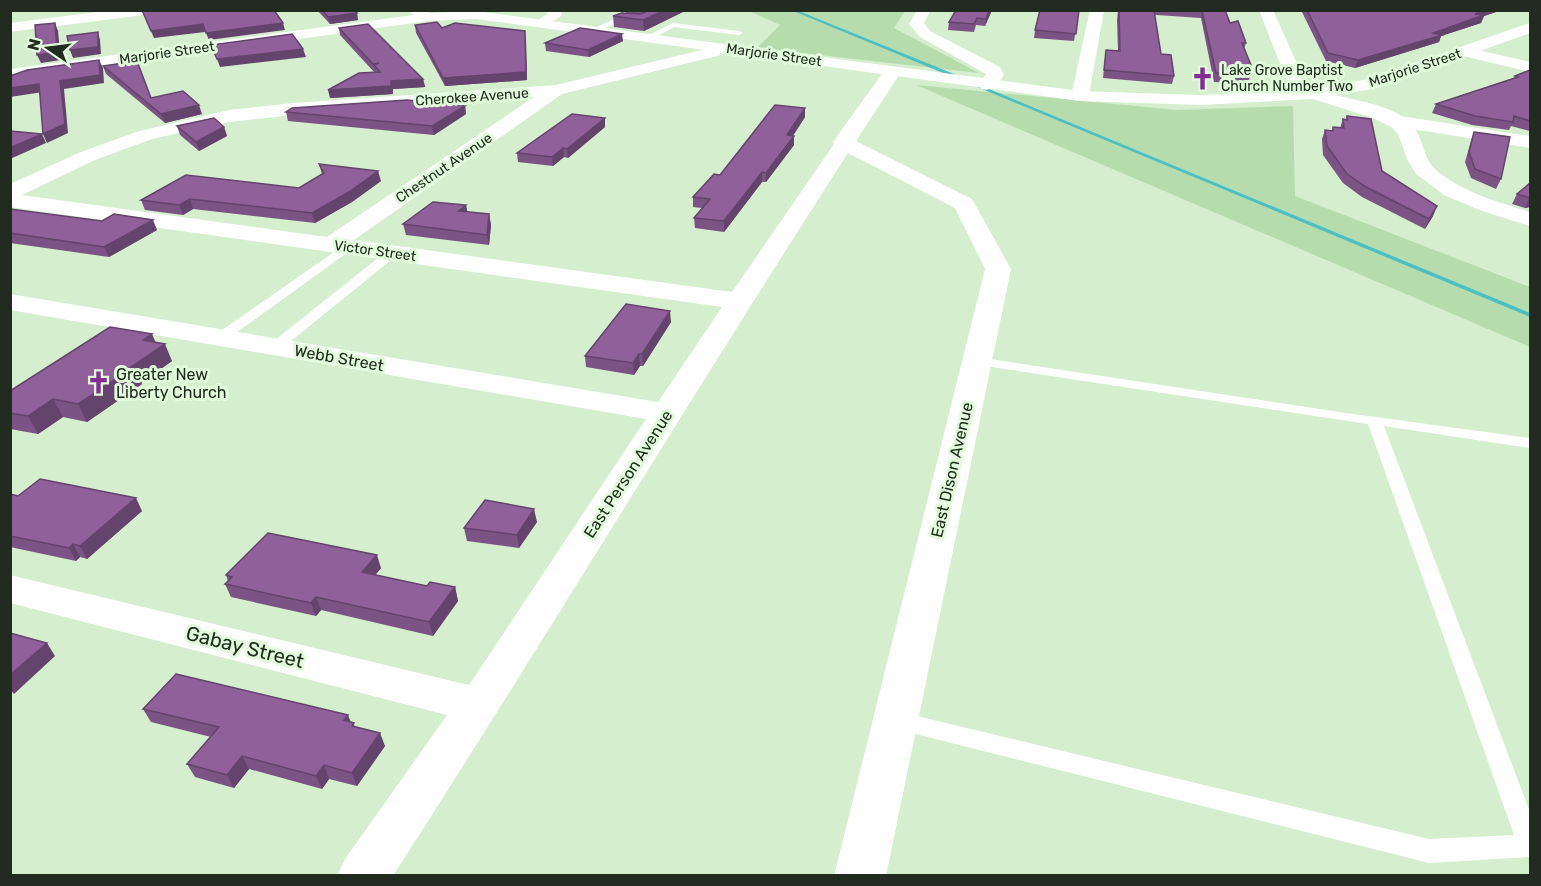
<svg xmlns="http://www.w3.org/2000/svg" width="1541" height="886" font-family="Rubik,sans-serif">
  <rect width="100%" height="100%" fill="#d4eece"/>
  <g fill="#b6dcae">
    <path d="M749 11H905L894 28 979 73 757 48 780 25Z"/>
    <path d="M916 85 1177 110 1293 106 1295 196 1530 287V347Z"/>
  </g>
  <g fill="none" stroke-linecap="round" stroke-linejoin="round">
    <g fill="#4cbfc5" fill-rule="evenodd">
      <path d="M796 10 959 76V77L955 78 791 10Z"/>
      <path d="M977 84 1530 313V317L975 86V85Z"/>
    </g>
    <g fill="#fff" fill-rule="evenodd">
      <path d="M619 17H633L637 19 623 21 594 32 590 30Z"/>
      <path d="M673 23 739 31 743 33 739 35 674 27 650 40 643 38Z"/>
      <path d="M347 243 353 247 351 250 225 341H215L213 338 215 335Z"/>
      <path d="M392 249 398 253 396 256 280 350H270L268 347 270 344 388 250Z"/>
      <path d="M977 357 1346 413 1530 438V448L1384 426 1530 812V857L1429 863 888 727 885 720 888 713 896 711 1429 839 1514 835 1368 424 972 364 970 361Z"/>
    </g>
    <g fill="#fff" fill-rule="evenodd">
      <path d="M114 10H159L152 14 10 32V23Z"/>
      <path d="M404 10H425L435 17 428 21Z"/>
      <path d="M548 10H562L561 16 546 26H536L534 23 547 14Z"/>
      <path d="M917 10H931L924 23 930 31 1000 67 1004 75C997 84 993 92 981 89L978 85 986 74 920 37 909 24Z"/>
      <path d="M1090 10H1104L1089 96 1086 100H1074L1071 96Z"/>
      <path d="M1259 10H1273L1303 77 1320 94 1317 98H1305L1286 79Z"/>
      <path d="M727 44 735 49 733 52 562 94 354 240 732 292 834 144 833 142 886 68H898L901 72 856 141 972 199 1011 269 886 876H834L985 269 955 208 848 153C694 392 547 636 393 876H337L345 859 447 715 10 603V575L469 685 646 419 10 310V294L658 402 722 307 10 207V184L81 152 139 131 229 110 293 103 556 85ZM534 97 327 237 22 195 95 160 152 139 229 122 293 115Z"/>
      <path d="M1465 47 1530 62V72L1459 55 1457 52 1459 49Z"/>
      <path d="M1394 115 1530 136V148L1387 125 1384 121 1387 117Z"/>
    </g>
    <path fill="#fff" fill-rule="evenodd" d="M476 11 1080 91 1201 95 1311 89 1364 80 1530 23V33L1373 89 1335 95C1361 102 1403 106 1417 132 1424 144 1424 159 1435 169 1461 192 1498 202 1530 212V226L1482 211 1444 195 1416 174 1407 159 1399 136 1393 128 1373 118 1313 99 1201 105 1080 101 476 19 428 21 10 79V69L428 13Z"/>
  </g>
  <g fill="#7b5384">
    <path d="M317 10H354L357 13 358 20 330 24Z"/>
    <path d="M626 10H687L644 31 614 27 613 16 626 13Z"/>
    <path d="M992 10 985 26 976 25 974 32 948 30 949 22Z"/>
    <path d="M1079 10 1074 41 1034 38 1035 30Z"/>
    <path d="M1118 10H1225L1230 23 1246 43 1244 49 1250 76 1248 84 1214 82 1201 18 1157 15H1155L1161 54 1174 76 1172 84 1103 78 1106 50 1118 51 1117 20Z"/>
    <path d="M1301 10H1502L1484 16 1481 23 1441 36 1439 42 1355 68 1326 61Z"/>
    <path d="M415 25 526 39 527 80 445 86 416 33Z"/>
    <path d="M339 28 423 79 425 87 393 89V94L330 98 374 72 340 35Z"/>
    <path d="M623 41 589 57 546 51 545 43Z"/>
    <path d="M103 66 151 98 202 114 165 123 106 74Z"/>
    <path d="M1530 70V131L1511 126 1509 130 1472 125 1432 113 1436 104 1514 78 1515 76Z"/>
    <path d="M465 106 466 114 434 135 288 121 286 112Z"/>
    <path d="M805 108V117L793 136H794V145L766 182H762L724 232 695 228 694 218 702 208 693 207V197L720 175Z"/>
    <path d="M1347 116 1382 171 1433 216 1425 229 1362 197 1343 183 1323 155 1322 139 1325 130 1332 131 1333 127 1340 128 1343 119 1346 120Z"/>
    <path d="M605 118V127L568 158 564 157 553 166 518 162 517 153Z"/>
    <path d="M177 126 224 127 227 136 199 151 180 135Z"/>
    <path d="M1474 132 1501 179 1496 189 1471 178 1465 162 1471 141Z"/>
    <path d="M319 164 381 181 352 202 315 223 193 209 183 215 145 210 141 200 299 188 322 174Z"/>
    <path d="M1530 183V207L1525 208 1512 204 1517 194Z"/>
    <path d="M466 205 467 212 489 214 491 225 489 245 406 235 403 224Z"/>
    <path d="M10 209 157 230 109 257 10 243Z"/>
    <path d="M671 322 643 366H640L634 375 586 367 585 356Z"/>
    <path d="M155 342 172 361 141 383 142 384 87 422 63 417 38 434 10 429V391Z"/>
    <path d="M10 494 18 496 142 511 87 559 80 557 76 561 10 547Z"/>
    <path d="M537 522 519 548 467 541 464 528Z"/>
    <path d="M381 568 375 575 427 586 455 587 458 601 433 636 321 610 316 616 231 597 225 584 228 581 226 575Z"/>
    <path d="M143 709 351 722 355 726 385 746 357 786 329 779 322 789 249 769 234 788 195 777 187 764 211 737 151 722Z"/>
  </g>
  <g fill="#64436c">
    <path d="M665 10H687L644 31 643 20Z"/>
    <path d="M989 10H992L985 26 986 19Z"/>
    <path d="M1483 10H1502L1484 16 1481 23 1441 36 1439 42 1355 68 1358 60 1433 33Z"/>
    <path d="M357 13 358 20 330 24 328 17Z"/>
    <path d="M55 23 58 31 61 60 41 63 37 55Z"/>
    <path d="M283 23 285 30 209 40 206 33Z"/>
    <path d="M203 24 205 32 154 38 151 31Z"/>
    <path d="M525 31 527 80 445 86 443 78Z"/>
    <path d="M98 32 100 40 101 54 73 58 70 50Z"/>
    <path d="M622 34 623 41 589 57 588 50Z"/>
    <path d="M303 49 306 57 220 67 217 59Z"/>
    <path d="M99 60 103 68 104 83 64 89 68 133 47 143 43 134 60 81Z"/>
    <path d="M423 79 425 87 393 89V94L330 98 328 90 391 81Z"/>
    <path d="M39 84 43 92 10 97V88Z"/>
    <path d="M199 105 202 114 165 123 161 114Z"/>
    <path d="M465 106 466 114 434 135 432 126Z"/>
    <path d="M805 108V117L787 144V135Z"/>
    <path d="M605 118V127L568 158 567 149Z"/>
    <path d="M224 127 227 136 199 151 196 142Z"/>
    <path d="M42 134 46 143 10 159V148Z"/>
    <path d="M794 136V145L766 182V173Z"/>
    <path d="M563 148 564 157 553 166 552 157Z"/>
    <path d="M378 171 381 181 352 202 315 223 312 213Z"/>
    <path d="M762 172V182L724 232V221Z"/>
    <path d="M1529 198H1530V207L1525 208Z"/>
    <path d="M190 199 193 209 183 215 179 205Z"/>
    <path d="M466 205 468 215 459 211Z"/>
    <path d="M1437 206 1433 216 1425 229 1429 219Z"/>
    <path d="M489 214 491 225 489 245 487 235Z"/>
    <path d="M153 220 157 230 109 257 104 247Z"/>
    <path d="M670 311 671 322 643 366 642 354Z"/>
    <path d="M152 334 158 348 165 344 172 361 141 383 142 384 87 422 78 404 131 367 143 340Z"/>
    <path d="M639 354 640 366 634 375 633 363Z"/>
    <path d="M53 399 63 417 38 434 28 416Z"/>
    <path d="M136 498 142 511 87 559 80 546Z"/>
    <path d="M534 509 537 522 519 548 517 535Z"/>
    <path d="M73 544 80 557 76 561 69 548Z"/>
    <path d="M377 555 381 568 367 585 362 572Z"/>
    <path d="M455 587 458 601 433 636 429 622Z"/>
    <path d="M316 597 321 610 316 616 311 603Z"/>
    <path d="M47 643 55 656 14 694 10 689V675Z"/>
    <path d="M348 715 353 728 344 720Z"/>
    <path d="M380 733 385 746 357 786 352 773Z"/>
    <path d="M242 756 249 769 234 788 227 775Z"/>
    <path d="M324 765 329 779 322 789 316 776Z"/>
  </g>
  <g fill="#8f609a" stroke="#64436c" stroke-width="1.5">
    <path d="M142 10H274L283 23 206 33 203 24 151 31Z"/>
    <path d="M322 10H354L357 13 328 17Z"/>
    <path d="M646 10H665L643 20 613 16 622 13 641 14 646 12Z"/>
    <path d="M956 10H989L986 19 977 18 974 24 949 22Z"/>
    <path d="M1040 10H1079L1076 34 1035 30Z"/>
    <path d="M1119 10H1154L1161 54 1171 55 1174 76 1104 70 1106 50 1120 51Z"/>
    <path d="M1193 10H1225L1230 23 1238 21 1246 43H1242L1251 65 1247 66 1250 76 1216 73 1202 11Z"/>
    <path d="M1307 10H1486L1475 14 1484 15 1433 33 1442 35 1358 60 1328 53Z"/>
    <path d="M437 22 442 28 455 23 525 31 526 72 443 78 415 25Z"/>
    <path d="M55 23 57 52 37 55 35 25Z"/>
    <path d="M368 24 423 79 391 81V86L328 90 359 73 380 72 374 65 379 63 373 64 339 28Z"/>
    <path d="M580 28 622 34 588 50 545 43Z"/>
    <path d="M98 32V47L70 50 67 36Z"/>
    <path d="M292 34 303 49 217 59 211 45Z"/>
    <path d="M99 60 100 75 60 81 65 124 43 134 39 84 10 88V76L27 70Z"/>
    <path d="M137 61 151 98 183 91 199 105 161 114 103 66Z"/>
    <path d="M1530 70V121L1514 116 1513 122 1475 116 1436 104 1518 77 1515 76Z"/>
    <path d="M407 100 465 106 432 126 286 112 292 108Z"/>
    <path d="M775 105 805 108 787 135 794 136 766 173 762 172 724 221 694 218 710 199 693 197 714 174 720 175Z"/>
    <path d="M572 114 605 118 567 149 563 148 552 157 517 153Z"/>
    <path d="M1347 116 1371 119 1382 171 1437 206 1429 219 1366 187 1347 174 1327 146 1325 130 1333 131V127L1344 128 1343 119 1347 120Z"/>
    <path d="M214 118 224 127 196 142 177 126Z"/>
    <path d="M10 131 42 134 10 148Z"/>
    <path d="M1474 132 1510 137 1501 179 1475 169 1469 152Z"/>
    <path d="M319 164 378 171 349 192 312 213 190 199 179 205 141 200 186 175 299 188 324 173Z"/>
    <path d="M1530 183V198L1517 194Z"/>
    <path d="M433 202 466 205 459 211 489 214 487 235 403 224Z"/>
    <path d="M10 209 102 221 114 214 153 220 104 247 10 233Z"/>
    <path d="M626 304 670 311 642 354H639L633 363 585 356Z"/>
    <path d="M110 327 152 334 143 340 165 344 131 367H134L78 404 53 399 28 416 10 413V391Z"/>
    <path d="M40 479 136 498 80 546 73 544 69 548 10 536V494L18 496Z"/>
    <path d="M485 500 534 509 517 535 464 528Z"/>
    <path d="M268 533 377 555 362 572 427 586 430 582 455 587 429 622 316 597 311 603 225 584 232 577 226 575Z"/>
    <path d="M10 633 47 643 10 675Z"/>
    <path d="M176 674 348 715 344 720 354 723 352 726 380 733 352 773 324 765 316 776 242 756 227 775 187 764 219 727 143 709Z"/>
  </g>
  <defs>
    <symbol id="church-bare" viewBox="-9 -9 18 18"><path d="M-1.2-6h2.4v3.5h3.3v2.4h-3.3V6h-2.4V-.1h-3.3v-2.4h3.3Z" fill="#842b98" stroke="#e1fcdb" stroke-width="2.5" paint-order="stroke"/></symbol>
  </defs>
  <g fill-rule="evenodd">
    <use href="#church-bare" x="1186" y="62" width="33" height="33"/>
    <use href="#church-bare" x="82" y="366" width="33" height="33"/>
  </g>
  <g text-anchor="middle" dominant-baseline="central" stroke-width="6" stroke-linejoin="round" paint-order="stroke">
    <g font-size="14" fill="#212b1f" stroke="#e1fcdb">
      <text transform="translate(167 53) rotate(-8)">Marjorie Street</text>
      <text transform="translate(774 55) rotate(8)">Marjorie Street</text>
      <text transform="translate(1415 68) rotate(-18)">Marjorie Street</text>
      <text transform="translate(472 97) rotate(-4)">Cherokee Avenue</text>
      <text transform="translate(444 168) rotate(-34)">Chestnut Avenue</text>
      <text transform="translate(375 251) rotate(8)">Victor Street</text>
    </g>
    <g font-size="14" fill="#212b1f" stroke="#e1fcdb" text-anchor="start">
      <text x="1221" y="70">Lake Grove Baptist<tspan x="1221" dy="16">Church Number Two</tspan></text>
    </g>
    <g font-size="16" fill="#212b1f" stroke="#e1fcdb">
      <text transform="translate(339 358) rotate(10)">Webb Street</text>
      <text transform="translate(952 470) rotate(-77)">East Dison Avenue</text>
      <text transform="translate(628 474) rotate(-57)">East Person Avenue</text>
    </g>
    <g font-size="16" fill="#212b1f" stroke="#e1fcdb" text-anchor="start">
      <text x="116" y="374">Greater New<tspan x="116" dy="18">Liberty Church</tspan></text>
    </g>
    <g font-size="20" fill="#212b1f" stroke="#e1fcdb">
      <text transform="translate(245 647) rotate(14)">Gabay Street</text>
    </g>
  </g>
  <rect width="1541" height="886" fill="none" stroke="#212b1f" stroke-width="24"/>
  <g transform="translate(48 48) rotate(284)" stroke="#e1fcdb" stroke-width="4.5" paint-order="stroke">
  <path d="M0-4.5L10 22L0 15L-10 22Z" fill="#212b1f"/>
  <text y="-9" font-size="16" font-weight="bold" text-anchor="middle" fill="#212b1f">N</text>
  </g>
</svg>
